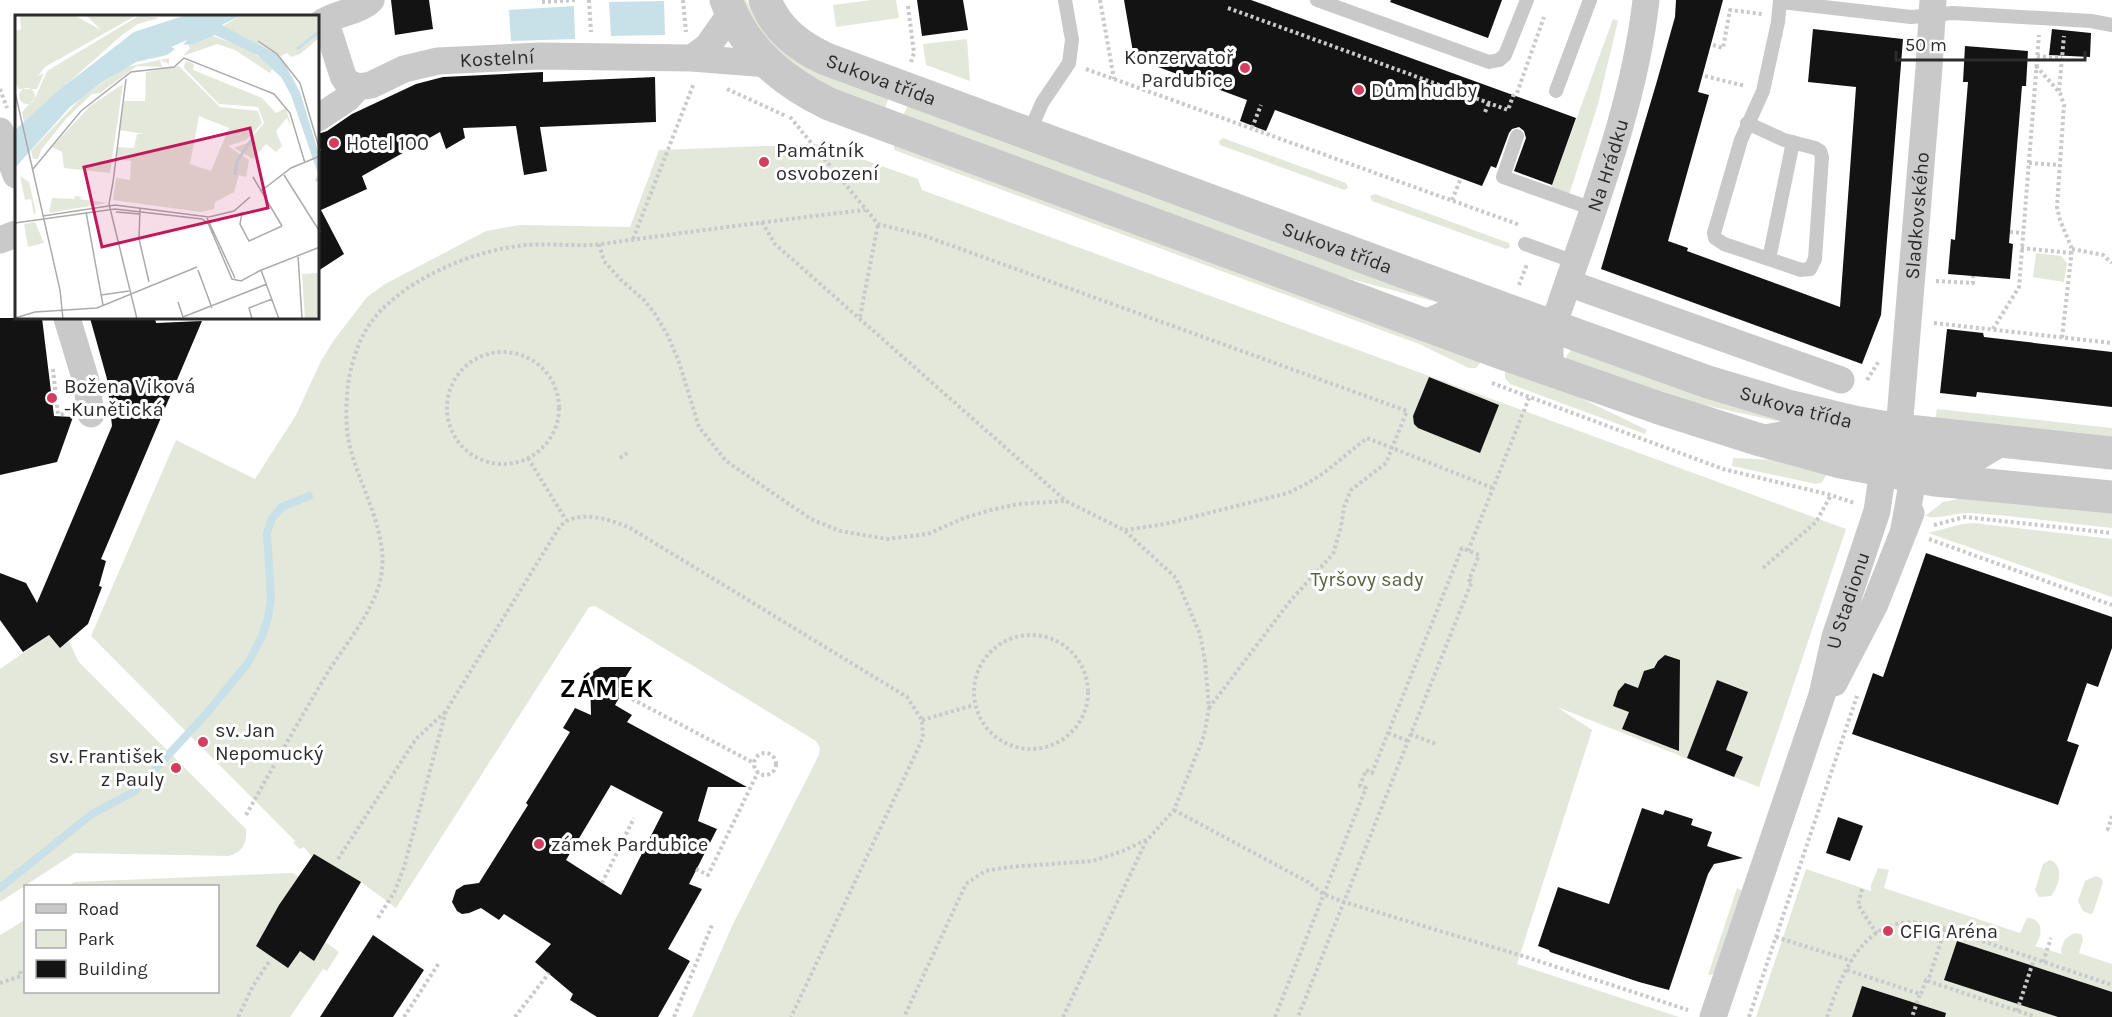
<svg xmlns="http://www.w3.org/2000/svg" width="2112" height="1017" font-family="Karla,sans-serif">
  <rect width="100%" height="100%" fill="#fff"/>
  <g fill="#e4e8db">
    <path d="M741 0H746L763 30 889 97 884 111 837 93 769 48Z"/>
    <path d="M871 0H896L899 18 836 27 833 5Z"/>
    <path d="M1613 19 1618 21 1598 104 1569 195 1551 188Z"/>
    <path d="M967 39 970 81 926 65 923 44Z"/>
    <path d="M908 105 1494 319 1491 322 1433 301 1317 270 902 118Z"/>
    <path d="M1223 138 1346 183 1348 188 1344 190 1220 145 1219 141Z"/>
    <path d="M894 141 1483 359 1476 368H1469L1419 344 894 150Z"/>
    <path d="M820 144 918 179 922 190 1846 529 1759 787 1557 707 1592 730 1517 964 1679 1017H692L733 924 819 755 820 748 816 741 595 606 589 607 396 908 361 882 324 941 339 952 327 971 323 969 290 1017H0V935L25 920 26 992H218V886H69L74 882 293 873 299 877 312 857 304 847 300 849 293 843 295 841 91 636 176 440 255 479 296 415 321 361 334 340 367 297 385 284 486 231 520 225 630 227 659 150Z"/>
    <path d="M1375 194 1509 243 1510 247 1506 249 1372 201 1370 196Z"/>
    <path d="M2036 253 2061 256 2067 263 2064 282 2033 277Z"/>
    <path d="M1571 350 1840 435 1672 398 1568 361 1566 357Z"/>
    <path d="M1505 367 1560 388 1647 430 1645 434 1510 384 1505 378Z"/>
    <path d="M1937 409 2112 428V439L1935 419Z"/>
    <path d="M1733 458 1778 460 1828 472 1822 482 1816 484 1732 466Z"/>
    <path d="M1968 497 2112 510V528C2065 523 2018 516 1971 513 1955 512 1940 520 1925 516L1943 502Z"/>
    <path d="M1974 523 2112 539V597L1928 533 1962 524Z"/>
    <path d="M49 635 60 648 69 641 78 661 246 829C247 843 243 852 229 856L75 853 0 902V669Z"/>
    <path d="M2050 860C2065 866 2059 886 2051 896L2039 897 2035 890 2043 864Z"/>
    <path d="M1878 868 1889 870 1884 888 2020 933 2027 918C2044 918 2043 936 2035 946L2062 954 2061 949 2065 939 2074 933 2081 934 2083 939 2079 953 2112 964V1017H1756L1806 869 1871 891V885Z"/>
    <path d="M2096 876 2101 878 2103 882 2093 913 2090 914 2083 911 2078 901 2085 881Z"/>
    <path d="M1737 888 1742 891 1714 974 1708 975Z"/>
  </g>
  <g fill="#c8e0e7">
    <path d="M664 1 665 35 611 36 609 2Z"/>
    <path d="M574 6 575 39 511 41 509 10Z"/>
  </g>
  <g fill="none" stroke-linecap="round" stroke-linejoin="round">
    <path stroke="#c8e0e7" stroke-width="8" d="M0 888 92 814 135 791 207 713 248 663 262 636 268 618 271 598 267 533 272 518 282 507 309 496"/>
  </g>
  <g fill="#131313" fill-rule="evenodd">
    <path d="M391 0H429L433 29 395 35Z"/>
    <path d="M917 0H963L968 30 922 36Z"/>
    <path d="M1124 0H1251L1576 118 1552 185 1514 171 1526 138 1524 131 1519 127 1512 129 1509 133 1496 168 1491 166 1482 186 1275 110 1266 131 1240 121 1247 100 1134 58Z"/>
    <path d="M1391 0H1502L1488 38 1390 2Z"/>
    <path d="M1676 0H1723L1698 92 1709 95 1668 241 1688 248 1687 251 1840 307 1856 87 1808 82 1813 29 1903 39 1881 315 1862 364 1601 269 1657 81 1675 17Z"/>
    <path d="M2052 29 2091 33 2090 57 2049 55Z"/>
    <path d="M1965 46 2028 51 2026 86H2022L2009 243 2013 244 2010 279 1948 274 1951 239 1955 240 1968 82H1963Z"/>
    <path d="M543 72V82L655 77 656 122 540 127 547 171 524 175 516 126 463 128 465 138 446 149 440 132 362 176 367 189 321 210 344 254 318 271V134L327 131 352 114 416 84 443 77Z"/>
    <path d="M0 318H42L54 416 73 417 57 462 0 475Z"/>
    <path d="M90 318H155L156 323 202 321 101 559 106 561 99 586 102 587 88 624 60 648 49 635 23 652 0 620V573L26 583 37 603 112 426 107 379Z"/>
    <path d="M1947 329 1983 333 1984 337 2112 352V407L1977 392 1976 397 1940 393Z"/>
    <path d="M1429 377 1499 405 1480 453 1418 428 1414 424 1413 416Z"/>
    <path d="M1926 553 2112 617V648L2098 687 2087 683 2067 741 2079 745 2058 805 1852 734 1873 673 1883 677Z"/>
    <path d="M1665 655 1680 660 1679 751 1622 729 1629 712 1613 706 1618 691 1625 683 1638 688 1644 671 1654 668 1658 661Z"/>
    <path d="M601 667H632L618 689 623 691 615 705 632 715 627 722 747 787H708L698 821 717 829 689 884 702 889 668 949 690 961 658 1017H597L570 1000 573 994 535 962 551 944 504 914 499 920 481 908 469 913 462 914 457 911 452 902 456 890 464 885 479 883 528 805 526 803 570 732 563 728 575 708 591 715 590 677 594 671ZM611 785 663 812 621 895 566 860Z"/>
    <path d="M1717 680 1748 692 1726 750 1743 757 1734 777 1687 758Z"/>
    <path d="M1642 808 1663 815 1665 810 1693 819 1691 825 1712 832 1707 846 1743 858 1714 864 1708 874 1669 990 1639 982 1550 952 1549 950 1538 946 1558 887 1609 904Z"/>
    <path d="M1838 817 1863 826 1850 861 1826 853Z"/>
    <path d="M314 854 361 882 314 961 300 951 288 968 256 946 279 905Z"/>
    <path d="M373 935 424 970 393 1017H320Z"/>
    <path d="M1957 941 2112 992V1017H2058L1944 980Z"/>
    <path d="M1862 986 1946 1013 1945 1017H1852Z"/>
  </g>
  <g fill="none" stroke-linecap="round" stroke-linejoin="round">
    <g stroke="#c9c9c9" stroke-width="4" stroke-dasharray="3 3" stroke-linecap="butt">
      <path d="M589 0 591 32"/>
      <path d="M683 0 686 32"/>
      <path d="M1100 0 1114 79"/>
      <path d="M542 2 577 0"/>
      <path d="M908 6 914 53 911 62"/>
      <path d="M1228 8 1508 110 1513 96 1517 93 1544 17"/>
      <path d="M1713 45 1723 48 1730 10 1762 14"/>
      <path d="M2037 56 2062 58"/>
      <path d="M2036 66 2060 93 2064 105 2057 207 2060 220 2072 249 2062 338"/>
      <path d="M1086 69 1520 225"/>
      <path d="M1705 76 1745 86"/>
      <path d="M0 89 7 108"/>
      <path d="M727 89 786 116"/>
      <path d="M2059 91 2064 36"/>
      <path d="M1485 112 1489 103"/>
      <path d="M790 117 878 224 925 236 1407 411 1386 463 1351 490 1344 507 1341 527 1333 554 1291 600 1209 708"/>
      <path d="M1252 128 1261 105"/>
      <path d="M2029 163 2059 165"/>
      <path d="M1452 200 1461 178"/>
      <path d="M762 222 775 244 1066 501 1124 530 1176 578 1200 634 1205 661 1209 708 1204 736 1174 810 1148 839 1123 851 1093 861 1009 867 985 871 966 884 904 1017"/>
      <path d="M2010 232 2023 233"/>
      <path d="M633 239 694 83"/>
      <path d="M599 244 604 261 620 279 644 300 655 314 668 336 679 362 699 427 726 461 811 519 840 531 887 539 928 534 964 518 991 510 1018 504 1065 501"/>
      <path d="M2021 248 2071 253"/>
      <path d="M2072 249 2103 255 2112 263"/>
      <path d="M1936 281 1973 283V276"/>
      <path d="M1519 285 1527 264"/>
      <path d="M860 317 878 224"/>
      <path d="M1934 323 2112 343"/>
      <path d="M1993 329 2019 287 2039 35"/>
      <circle cx="503" cy="408" r="56"/>
      <path d="M53 369 58 414H66"/>
      <path d="M1867 380 1879 361"/>
      <path d="M1492 383 1723 469 1831 495 1854 503"/>
      <path d="M528 458 566 520"/>
      <path d="M620 458 630 451"/>
      <path d="M1934 525 1965 517 2112 533"/>
      <path d="M1125 530 1165 524 1288 493 1308 483 1325 472 1367 438 1493 488"/>
      <path d="M1929 539 2112 605"/>
      <path d="M1468 551 1529 398"/>
      <path d="M1763 568 1816 522 1831 495"/>
      <circle cx="1031" cy="692" r="57"/>
      <path d="M632 699 754 763"/>
      <path d="M922 720 974 705"/>
      <path d="M1388 733 1408 741"/>
      <path d="M1410 734 1436 744"/>
      <circle cx="765" cy="764" r="11"/>
      <path d="M1174 810 1308 882 1323 894 1344 902 1526 957 1688 1010"/>
      <path d="M246 815C272 769 298 722 325 677 343 647 369 618 379 585 393 538 361 492 350 447 345 427 346 404 348 384 352 360 360 334 376 316 409 277 477 249 527 245 552 243 577 247 601 244 689 232 777 220 865 210"/>
      <path d="M2112 816 2108 829 2112 831"/>
      <path d="M338 859 416 739 445 712"/>
      <path d="M696 869 708 875 758 772"/>
      <path d="M602 883 634 818"/>
      <path d="M1862 889 1858 905 1877 934"/>
      <path d="M378 918 395 891 404 867 446 711 560 526C578 509 610 519 630 528L907 697 922 720 923 738 791 1017"/>
      <path d="M1945 929 1928 981 2036 1017"/>
      <path d="M1776 937 1852 961"/>
      <path d="M2043 962 2051 938"/>
      <path d="M1847 970 1920 994 1912 1017"/>
      <path d="M0 983 21 976 20 970"/>
      <path d="M1921 994 1926 980 1928 981"/>
      <path d="M2017 1011 2034 959"/>
      <path d="M238 1017 253 986 270 960"/>
      <path d="M404 1017 439 963"/>
      <path d="M515 1017 549 973"/>
      <path d="M674 1017 712 925"/>
      <path d="M1063 1017 1147 839"/>
      <path d="M1275 1017 1366 788 1360 786 1366 770 1372 773 1462 548 1479 555 1469 580 1472 581 1298 1017"/>
      <path d="M1749 1017 1857 696"/>
      <path d="M1827 1017C1839 981 1858 929 1902 923 1913 921 1924 924 1935 925L2112 985"/>
    </g>
    <g stroke="#c9c9c9" stroke-width="14">
      <path d="M1317 0 1489 62 1499 60 1505 55 1527 0"/>
      <path d="M1781 2 1911 17 1953 13 2091 21 2112 25"/>
      <path d="M1556 91 1590 0"/>
      <path d="M1747 123 1784 140 1815 148 1820 151 1822 157 1815 259 1810 269 1801 270 1724 244 1715 238 1714 233 1741 140 1763 91 1778 22 1780 0"/>
      <path d="M1029 133 1042 103 1069 63 1072 40 1065 0"/>
      <path d="M1517 136 1503 177 1593 209"/>
      <path d="M1525 244 1575 262"/>
      <path d="M1769 259 1793 142"/>
    </g>
    <g stroke="#c9c9c9" stroke-width="27">
      <path d="M323 22 328 29 343 76 347 82 358 87"/>
      <path d="M323 22C338 12 357 13 371 0"/>
      <path d="M692 58 708 46 731 13"/>
      <path id="s1" d="M318 118 348 98 358 87 371 85 404 69 438 61 539 56 692 58 767 64"/>
      <path d="M0 131 16 175"/>
      <path d="M0 240 16 234"/>
      <path d="M1568 283 1841 380"/>
      <path d="M67 318 86 381 91 414"/>
      <path d="M1423 324 1450 312C1471 320 1526 348 1547 339L1553 327"/>
      <path id="s2" d="M1557 373 1550 360V336C1586 225 1633 116 1646 0"/>
      <path d="M1770 437 1792 433 1876 446 1892 442 1897 437 1899 430"/>
      <path id="s3" d="M1904 529 1911 490 1900 447 1899 430 1929 68 1933 0"/>
      <path d="M1834 683 1875 604 1911 513"/>
      <path id="s4" d="M1713 1017 1822 695 1835 637 1877 511 1883 470 1895 458 1909 455 1976 458 2003 442"/>
    </g>
    <g stroke="#c9c9c9" stroke-width="33">
      <path d="M726 0C745 50 782 81 829 104L1496 351 1659 408 1757 439 1841 462 1935 480 2112 497"/>
      <path id="s5" d="M765 0C776 29 798 46 826 59L1510 311 1708 382 1788 406 1854 422 1899 430 2112 453"/>
    </g>
  </g>
  <g fill="#d33e5f" stroke="#fff" stroke-width="2">
    <circle cx="1245" cy="68" r="6"/>
    <circle cx="1359" cy="90" r="6"/>
    <circle cx="334" cy="143" r="6"/>
    <circle cx="764" cy="162" r="6"/>
    <circle cx="52" cy="398" r="6"/>
    <circle cx="203" cy="742" r="6"/>
    <circle cx="176" cy="768" r="6"/>
    <circle cx="539" cy="844" r="6"/>
    <circle cx="1888" cy="931" r="6"/>
  </g>
  <g text-anchor="middle" dominant-baseline="central" stroke-width="6" stroke-linejoin="round" paint-order="stroke">
    <g font-size="20" fill="#2c2c2c" stroke="#fff" text-anchor="start">
      <text x="1233" y="57" text-anchor="end">Konzervatoř<tspan x="1233" dy="23">Pardubice</tspan></text>
      <text x="1371" y="90">Dům hudby</text>
      <text x="346" y="143">Hotel 100</text>
      <text x="776" y="150">Památník<tspan x="776" dy="23">osvobození</tspan></text>
      <text x="64" y="386">Božena Viková<tspan x="64" dy="23">-Kunětická</tspan></text>
      <text x="215" y="730">sv. Jan<tspan x="215" dy="23">Nepomucký</tspan></text>
      <text x="164" y="756" text-anchor="end">sv. František<tspan x="164" dy="23">z Pauly</tspan></text>
      <text x="551" y="844">zámek Pardubice</text>
      <text x="1900" y="931">CFIG Aréna</text>
    </g>
    <g font-size="20" fill="#2c2c2c" stroke="#fff">
      <text stroke="none"><textPath href="#s1" startOffset="195">Kostelní</textPath></text>
      <text stroke="none"><textPath href="#s5" startOffset="146">Sukova třída</textPath></text>
      <text stroke="none"><textPath href="#s2" startOffset="219">Na Hrádku</textPath></text>
      <text stroke="none"><textPath href="#s3" startOffset="316">Sladkovského</textPath></text>
      <text stroke="none"><textPath href="#s5" startOffset="632">Sukova třída</textPath></text>
      <text stroke="none"><textPath href="#s5" startOffset="1118">Sukova třída</textPath></text>
      <text stroke="none"><textPath href="#s4" startOffset="438">U Stadionu</textPath></text>
    </g>
    <g font-size="20" fill="#55633e" stroke="#fff">
      <text x="1367" y="579">Tyršovy sady</text>
    </g>
    <g font-size="26" font-weight="bold" letter-spacing="1.5" fill="#000" stroke="#fff">
      <text x="607" y="688">ZÁMEK</text>
    </g>
  </g>
  <g transform="translate(15 15)">
    <rect width="304" height="304" fill="#fff"/>
    <path d="M5 0H59L86 15 71 0H122L30 52 23 61 29 58 22 74H4L0 66V16L6 14ZM125 0 144 3 123 9 107 20 9 107 7 97 20 83 32 56ZM226 0H304V23L285 39 276 42 272 38 262 43 208 11ZM196 20 235 35 258 53 255 58 220 35 202 29 168 41 175 33 173 29ZM154 43V49L145 45 147 52 122 51 85 78 77 79 50 105 26 135 23 144H18L16 136 68 81 111 52ZM170 46 179 49 178 55 247 83 261 98 271 93 277 114 272 103 261 116 267 131 261 137 251 129 238 144 219 133 232 128 249 108 243 92 204 89 169 53ZM164 51 205 92 243 96 247 108 239 117 231 125 213 131 234 145 231 162 224 160 219 177 200 187 199 194 186 197 98 185 101 163 115 165 116 146 102 144V132L119 133 122 119H129L104 115 109 86H130L131 57ZM184 101 214 113 196 156 175 149ZM108 69 95 158 49 153 47 137 37 132 75 91ZM4 81a8 8 0 1 1 16 0a8 8 0 1 1-16 0ZM5 161 14 167 21 197 19 200 16 184 10 185ZM59 181 68 182 64 184 92 188 34 198 37 183 60 184ZM20 207 29 228 13 232 9 209ZM304 258V302L290 304 287 259Z" fill="#e4e8db" fill-rule="evenodd"/>
    <path d="M171 0H226L207 10 266 42 285 77 304 139 305 167 300 166 303 159 276 80 266 62 242 40 200 20 178 29 168 30 172 25 156 32 160 34 152 40 121 47 86 68 55 92 0 153V115L44 75 119 17Z" fill="#c8e0e7"/>
    <path fill="none" stroke="#c8e0e7" stroke-width="3" d="M282 34 305 16M220 160 222 146 238 123"/>
    <path fill="none" stroke="#ababab" stroke-width="1.5" d="M243 26 262 39 285 68 305 136M0 77 45 275 48 304M18 154 66 96 116 57 159 52 169 43 259 79 275 98 290 148M269 160 305 217M238 162 267 211M98 167 94 189 122 304M98 167 111 64M246 176 276 153 305 141M125 194 124 224 134 267M71 197 88 290M101 197 125 199M227 197 225 209 234 226 267 211M28 201 100 190 194 202 219 196 235 182M192 203 220 263M0 208 100 194 187 204 193 208 217 264 226 266 246 255M283 240 287 304M183 255 197 293M246 255 264 304M244 256 305 232M86 280 114 276M163 287 168 302 252 269M0 303 20 297 82 293 182 252M237 304 234 293 257 284"/>
    <path fill="#c2185b" fill-opacity="0.15" stroke="#c2185b" stroke-width="3" d="M235 113 253 193 87 232 69 152Z"/>
    <rect width="304" height="304" fill="none" stroke="#2c2c2c" stroke-width="3"/>
  </g>
  <rect x="24" y="885" width="195" height="108" fill="#ffffff" stroke="#ababab" stroke-width="1.5"/>
  <rect x="36" y="904" width="30" height="9" fill="#c9c9c9" stroke="#ababab" stroke-width="1.5"/>
  <text x="78" y="915" font-size="18" fill="#2c2c2c">Road</text>
  <rect x="36" y="930" width="30" height="18" fill="#e4e8db" stroke="#ababab" stroke-width="1.5"/>
  <text x="78" y="945" font-size="18" fill="#2c2c2c">Park</text>
  <rect x="36" y="960" width="30" height="18" fill="#131313" stroke="#ababab" stroke-width="1.5"/>
  <text x="78" y="975" font-size="18" fill="#2c2c2c">Building</text>
  <path d="M1896 51v9h189v-9" fill="none" stroke="#2c2c2c" stroke-width="3"/>
  <text x="1905" y="51" font-size="18" fill="#2c2c2c" stroke="#ffffff" stroke-width="4.5" paint-order="stroke">50 m</text>
</svg>
